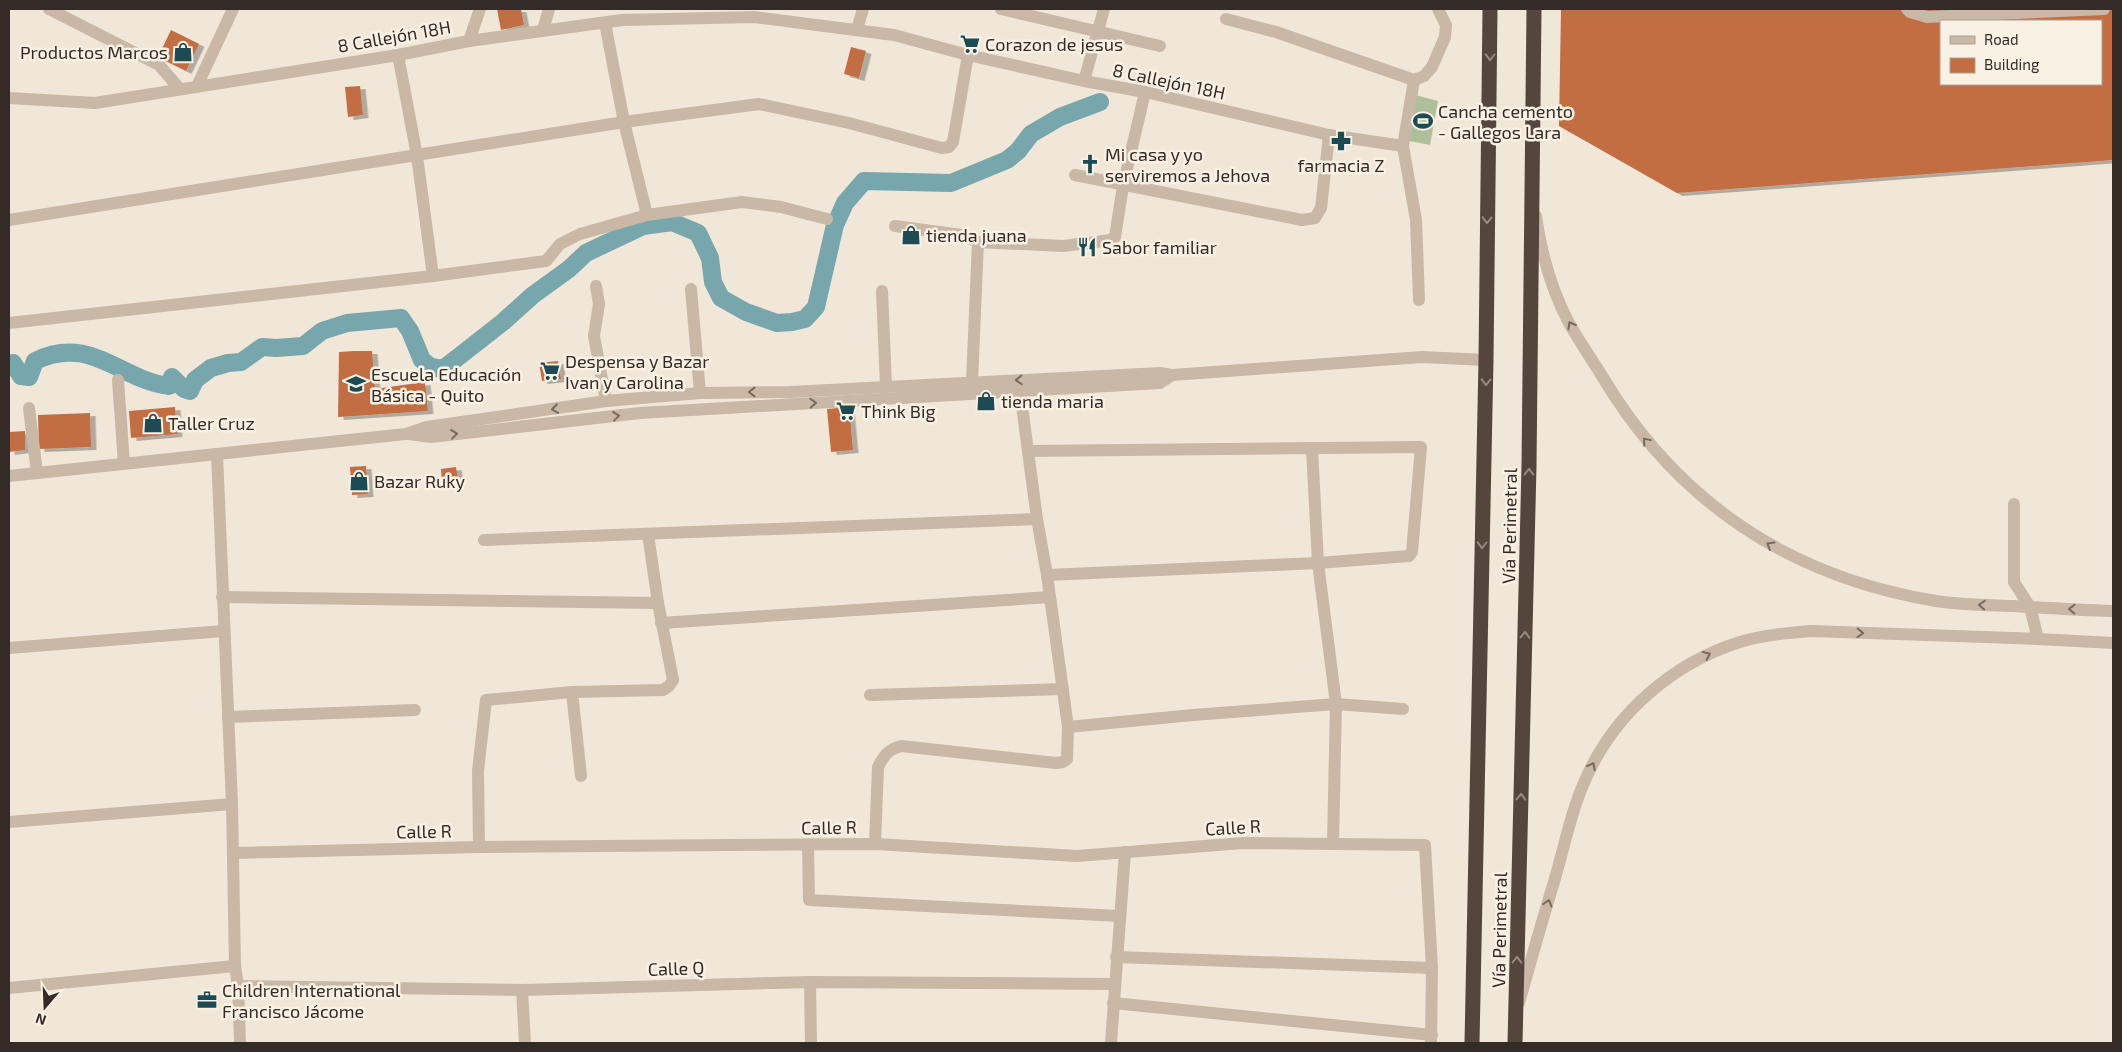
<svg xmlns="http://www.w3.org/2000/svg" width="2122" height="1052" font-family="'Exo 2',sans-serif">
  <defs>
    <filter id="shadow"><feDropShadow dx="5.5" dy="3" stdDeviation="0" flood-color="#0004"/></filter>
  </defs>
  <rect width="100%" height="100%" fill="#f0e7d8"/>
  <path fill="#afbf99" d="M1415 95 1438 101 1430 145 1409 141Z"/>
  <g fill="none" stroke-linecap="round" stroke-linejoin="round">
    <path stroke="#78a6ad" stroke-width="18" d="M9 364 13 363 21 376 29 377 35 361C91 334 120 380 169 386L172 377 184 389 190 391 195 380 211 368 228 363 241 362 262 347 276 348 303 346 322 331 347 323 401 318 410 331 422 360 431 367 443 369 503 322 533 295 569 269 586 253 643 226 672 222 698 233 710 258 713 282 721 298 746 312 777 323 792 322 805 319 816 307 835 225 845 203 864 181 951 183 1007 160 1018 151 1031 134 1060 117 1100 102"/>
  </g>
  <g fill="#c36d43" fill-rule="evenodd" filter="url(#shadow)">
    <path d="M497 9H521L524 25 501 30Z"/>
    <path d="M1561 9H2113V160L1677 193 1559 126ZM1941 21H2101V84H1941Z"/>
    <path d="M171 30 199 44 186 71 158 57Z"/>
    <path d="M851 47 866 51 859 78 844 74Z"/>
    <path d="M360 86 363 115 348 117 345 87Z"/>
    <path d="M354 351H372L375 389 425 382 428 411 338 417 339 352Z"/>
    <path d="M558 361 561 379 542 381 539 363Z"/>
    <path d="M175 407 177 434 131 438 129 411Z"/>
    <path d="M849 407 853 450 831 452 827 409Z"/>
    <path d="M90 413 91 447 39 449 38 415Z"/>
    <path d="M25 431V450L9 452V432Z"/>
    <path d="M366 466 368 494 352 495 350 467Z"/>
    <path d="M456 467 458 479 442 481 441 469Z"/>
  </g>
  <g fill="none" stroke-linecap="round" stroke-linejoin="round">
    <g stroke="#c8b8a5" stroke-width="12">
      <path d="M49 9 159 65 179 88"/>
      <path d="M1001 9 1160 46"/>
      <path d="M1907 9 1910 12 1927 17 2104 9"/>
      <path d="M1226 19 1276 32 1414 80 1403 146 1416 220 1419 300"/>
      <path d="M605 23 624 122 647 215"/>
      <path d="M857 29 863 9"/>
      <path d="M543 30 549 9"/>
      <path d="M469 41 480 9"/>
      <path d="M398 55 417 156 433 276"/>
      <path d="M1414 80 1424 76 1432 67 1445 37 1446 25 1438 9"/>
      <path d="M1084 81 1104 9"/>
      <path d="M197 86 233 9"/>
      <path d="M9 98 95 103 398 55 469 41 622 20 754 17 894 35 968 55 1084 81 1145 92 1329 135 1403 146"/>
      <path d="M1075 175 1302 220 1315 218 1321 208 1329 135"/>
      <path d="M1536 216C1541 252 1552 291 1569 323 1579 341 1591 358 1602 376 1677 502 1790 577 1936 601 1961 605 1987 605 2013 606 2046 608 2080 610 2113 611"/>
      <path d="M9 220 624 122 759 104 849 123 942 148 949 147 953 142 968 55"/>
      <path d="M895 226 962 235 978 242"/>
      <path d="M596 286 599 304 594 336 606 401"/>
      <path d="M691 289 700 393"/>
      <path d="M882 291 886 386"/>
      <path d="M9 323 433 276 546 261 560 244 580 234 647 215 742 202 781 207 827 219"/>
      <path d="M118 380 124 464"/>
      <path d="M972 382 978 242 1063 246 1111 240 1115 237 1123 186 1145 92"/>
      <path d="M29 408 37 473"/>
      <path d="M409 434 431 437 640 413 1160 383 1172 375"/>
      <path d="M1312 448 1318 563 1336 704 1333 843"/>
      <path d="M1028 451 1421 447 1412 552 1409 556 1318 563 1047 575"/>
      <path d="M217 454 232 804 235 966 238 986 240 1043"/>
      <path d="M9 476 406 434 427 427 606 401 700 393 790 392 1160 373 1172 375 1422 357 1486 360"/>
      <path d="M2014 504V582L2030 607 2038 639"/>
      <path d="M648 534 658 603"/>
      <path d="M484 540 1037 519"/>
      <path d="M222 597 658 603 673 680 669 686 663 690 572 692 486 700 478 771 479 847"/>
      <path d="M661 623 1050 597"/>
      <path d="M9 648 223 631"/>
      <path d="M572 692 581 776"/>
      <path d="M870 695 1063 689"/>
      <path d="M228 717 415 710"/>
      <path d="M1068 727 1193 715 1336 704 1403 709"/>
      <path d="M9 822 232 804"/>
      <path d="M875 844 878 767C884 755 888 750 901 746L1056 763 1063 762 1067 759 1068 727 1047 575 1037 519 1020 391"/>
      <path d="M808 845 809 900 1119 916"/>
      <path d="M233 853 479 847 875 844 1077 856 1243 843 1425 845 1432 968 1431 1043"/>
      <path d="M1116 957 1432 968"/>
      <path d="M810 982 811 1043"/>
      <path d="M238 986 522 990 810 982 1115 984"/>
      <path d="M9 988 235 966"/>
      <path d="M522 990 525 1043"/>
      <path d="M1113 1003 1432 1035"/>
      <path d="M1519 1003C1531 960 1543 918 1556 875 1565 843 1572 809 1586 778 1615 713 1673 663 1740 642 1763 635 1787 633 1811 631L2038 639 2113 643"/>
      <path d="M1111 1043 1125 852"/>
    </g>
    <g stroke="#54463d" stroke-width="15">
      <path d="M1472 1043 1486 360 1490 9"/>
      <path d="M1515 1043 1529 466 1534 9"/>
    </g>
  </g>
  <defs><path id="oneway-chevron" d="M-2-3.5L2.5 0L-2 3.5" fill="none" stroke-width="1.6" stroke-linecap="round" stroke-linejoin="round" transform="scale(1.25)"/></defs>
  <g stroke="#968a80">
    <use href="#oneway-chevron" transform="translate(1490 57) rotate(91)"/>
    <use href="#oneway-chevron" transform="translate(1487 220) rotate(91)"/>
    <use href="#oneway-chevron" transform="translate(1486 382) rotate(91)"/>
    <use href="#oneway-chevron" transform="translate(1529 472) rotate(-89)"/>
    <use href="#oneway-chevron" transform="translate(1482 545) rotate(91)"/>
    <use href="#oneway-chevron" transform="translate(1525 635) rotate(-89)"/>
    <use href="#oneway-chevron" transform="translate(1521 797) rotate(-89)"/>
    <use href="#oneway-chevron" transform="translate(1517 960) rotate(-89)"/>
  </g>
  <g stroke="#776a5f">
    <use href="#oneway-chevron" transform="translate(1571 325) rotate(-119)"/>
    <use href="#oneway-chevron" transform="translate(1019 380) rotate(178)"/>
    <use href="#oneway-chevron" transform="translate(752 392) rotate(180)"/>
    <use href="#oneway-chevron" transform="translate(813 403) rotate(-3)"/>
    <use href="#oneway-chevron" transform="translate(555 409) rotate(172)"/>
    <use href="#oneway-chevron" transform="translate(616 416) rotate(-7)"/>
    <use href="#oneway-chevron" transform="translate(454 434) rotate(-7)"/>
    <use href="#oneway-chevron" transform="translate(1646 441) rotate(-130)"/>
    <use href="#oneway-chevron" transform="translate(1770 545) rotate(-149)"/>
    <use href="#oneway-chevron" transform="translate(1982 605) rotate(-176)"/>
    <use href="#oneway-chevron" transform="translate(2072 609) rotate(-177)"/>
    <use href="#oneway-chevron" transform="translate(1860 633) rotate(2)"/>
    <use href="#oneway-chevron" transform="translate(1707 655) rotate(-25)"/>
    <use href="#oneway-chevron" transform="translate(1592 766) rotate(-62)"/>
    <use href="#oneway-chevron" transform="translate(1548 903) rotate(-74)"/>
  </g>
  <defs>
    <symbol id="supermarket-bare" viewBox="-9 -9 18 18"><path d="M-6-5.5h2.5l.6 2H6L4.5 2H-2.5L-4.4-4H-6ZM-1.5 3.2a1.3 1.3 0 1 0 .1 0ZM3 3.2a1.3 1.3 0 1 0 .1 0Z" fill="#1d4b54" stroke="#f8f1e4" stroke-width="2.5" paint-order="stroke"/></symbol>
    <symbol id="shop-bare" viewBox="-9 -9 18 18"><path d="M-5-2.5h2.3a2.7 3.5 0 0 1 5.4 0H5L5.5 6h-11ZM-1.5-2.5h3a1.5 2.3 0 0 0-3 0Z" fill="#1d4b54" stroke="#f8f1e4" stroke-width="2.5" paint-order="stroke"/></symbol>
    <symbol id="stadium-bare" viewBox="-9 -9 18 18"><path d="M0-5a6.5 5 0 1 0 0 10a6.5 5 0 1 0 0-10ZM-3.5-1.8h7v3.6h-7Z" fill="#1d4b54" stroke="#f8f1e4" stroke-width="2.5" paint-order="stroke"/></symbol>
    <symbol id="pharmacy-bare" viewBox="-9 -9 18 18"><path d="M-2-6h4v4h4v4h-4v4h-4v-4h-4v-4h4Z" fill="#1d4b54" stroke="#f8f1e4" stroke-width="2.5" paint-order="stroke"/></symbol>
    <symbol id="church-bare" viewBox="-9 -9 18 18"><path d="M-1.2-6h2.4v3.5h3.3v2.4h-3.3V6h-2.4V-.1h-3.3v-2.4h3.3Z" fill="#1d4b54" stroke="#f8f1e4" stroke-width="2.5" paint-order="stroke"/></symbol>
    <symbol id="restaurant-bare" viewBox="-9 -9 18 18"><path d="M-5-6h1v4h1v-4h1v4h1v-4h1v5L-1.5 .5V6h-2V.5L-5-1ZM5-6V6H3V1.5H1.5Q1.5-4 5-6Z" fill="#1d4b54" stroke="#f8f1e4" stroke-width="2.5" paint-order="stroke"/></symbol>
    <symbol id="school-bare" viewBox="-9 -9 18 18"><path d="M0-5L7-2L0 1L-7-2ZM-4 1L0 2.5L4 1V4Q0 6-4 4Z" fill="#1d4b54" stroke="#f8f1e4" stroke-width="2.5" paint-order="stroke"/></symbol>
    <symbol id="office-bare" viewBox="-9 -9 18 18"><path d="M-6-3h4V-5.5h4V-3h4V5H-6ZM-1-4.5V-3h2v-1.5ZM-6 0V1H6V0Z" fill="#1d4b54" stroke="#f8f1e4" stroke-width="2.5" paint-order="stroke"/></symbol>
  </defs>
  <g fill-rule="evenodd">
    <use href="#supermarket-bare" x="956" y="30" width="28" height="28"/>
    <use href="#shop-bare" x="169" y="38" width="28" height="28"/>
    <use href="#stadium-bare" x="1409" y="107" width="28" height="28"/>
    <use href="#pharmacy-bare" x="1327" y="127" width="28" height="28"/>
    <use href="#church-bare" x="1076" y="150" width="28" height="28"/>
    <use href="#shop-bare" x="897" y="221" width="28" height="28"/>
    <use href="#restaurant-bare" x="1073" y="233" width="28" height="28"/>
    <use href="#supermarket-bare" x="536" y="357" width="28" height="28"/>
    <use href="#school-bare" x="342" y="370" width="28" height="28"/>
    <use href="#shop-bare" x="972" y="387" width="28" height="28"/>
    <use href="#supermarket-bare" x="832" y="397" width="28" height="28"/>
    <use href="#shop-bare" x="139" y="409" width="28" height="28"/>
    <use href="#shop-bare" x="345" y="467" width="28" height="28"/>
    <use href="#office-bare" x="193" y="986" width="28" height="28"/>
  </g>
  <g text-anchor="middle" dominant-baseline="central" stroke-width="5" stroke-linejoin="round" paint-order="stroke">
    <g font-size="18" fill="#342b26" stroke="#f8f1e4">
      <text transform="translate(394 36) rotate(-10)">8 Callejón 18H</text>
      <text transform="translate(1169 81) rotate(12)">8 Callejón 18H</text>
      <text transform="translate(1509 526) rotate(-89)">Vía Perimetral</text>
      <text transform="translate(829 827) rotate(-1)">Calle R</text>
      <text transform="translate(1233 827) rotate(-3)">Calle R</text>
      <text transform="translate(424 831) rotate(-1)">Calle R</text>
      <text transform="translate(1499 930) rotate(-89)">Vía Perimetral</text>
      <text transform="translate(676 968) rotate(-2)">Calle Q</text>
    </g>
    <g font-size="18" fill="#342b26" stroke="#f8f1e4" text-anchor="start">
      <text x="985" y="44">Corazon de jesus</text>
      <text x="168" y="52" text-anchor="end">Productos Marcos</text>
      <text x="1438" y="111">Cancha cemento<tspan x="1438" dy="21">- Gallegos Lara</tspan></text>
      <text x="1105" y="154">Mi casa y yo<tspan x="1105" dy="21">serviremos a Jehova</tspan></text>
      <text x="1341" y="165" text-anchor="middle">farmacia Z</text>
      <text x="926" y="235">tienda juana</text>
      <text x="1102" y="247">Sabor familiar</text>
      <text x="565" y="361">Despensa y Bazar<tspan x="565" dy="21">Ivan y Carolina</tspan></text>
      <text x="371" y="374">Escuela Educación<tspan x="371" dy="21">Básica - Quito</tspan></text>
      <text x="1001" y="401">tienda maria</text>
      <text x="861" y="411">Think Big</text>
      <text x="168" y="423">Taller Cruz</text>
      <text x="374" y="481">Bazar Ruky</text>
      <text x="222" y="990">Children International<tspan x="222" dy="21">Francisco Jácome</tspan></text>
    </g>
  </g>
  <rect width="2122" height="1052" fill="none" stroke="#342b26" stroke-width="20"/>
  <rect x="1940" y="20" width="162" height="65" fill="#f8f1e4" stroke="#aaa298"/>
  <rect x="1950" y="36" width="25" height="8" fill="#c8b8a5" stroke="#aaa298"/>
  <text x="1984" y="45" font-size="15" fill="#342b26">Road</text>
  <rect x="1950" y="58" width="25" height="15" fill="#c36d43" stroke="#aaa298"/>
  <text x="1984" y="70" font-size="15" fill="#342b26">Building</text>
  <g transform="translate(45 1007) rotate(199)" stroke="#f8f1e4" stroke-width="4" paint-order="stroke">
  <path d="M0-4L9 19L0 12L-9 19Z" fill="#342b26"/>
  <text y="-8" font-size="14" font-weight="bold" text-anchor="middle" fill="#342b26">N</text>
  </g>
</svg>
